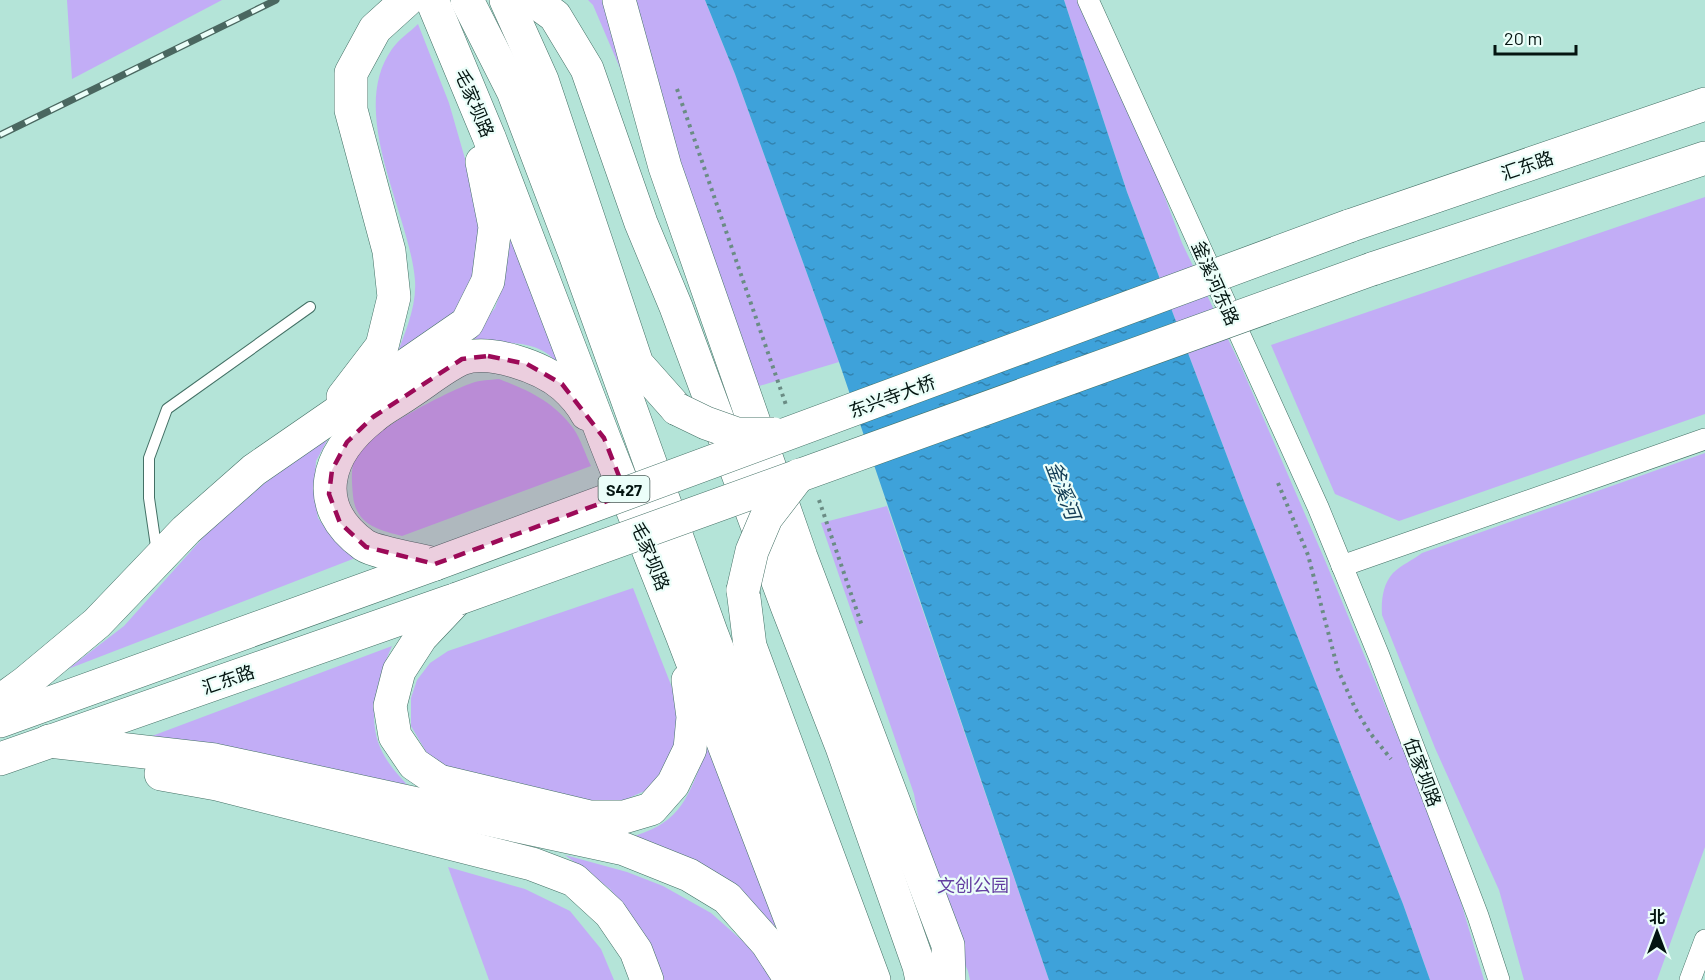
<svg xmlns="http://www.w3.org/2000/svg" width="1705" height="980" font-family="Barlow,'Noto Sans SC',sans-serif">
  <defs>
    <pattern id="water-ripples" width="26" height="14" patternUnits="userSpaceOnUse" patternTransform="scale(1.5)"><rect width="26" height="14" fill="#3ea2da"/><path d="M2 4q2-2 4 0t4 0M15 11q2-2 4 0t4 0" fill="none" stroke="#3283af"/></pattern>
  </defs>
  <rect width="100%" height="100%" fill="#b4e4d8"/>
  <g fill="#c2adf6">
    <path d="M67 0H222L72 79Z"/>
    <path d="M588 0H705L735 74 839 362 756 387 593 5Z"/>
    <path d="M1064 0H1091L1182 243 1240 364 1324 558 1447 855 1484 980H1430L1403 904 1244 501 1127 192Z"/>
    <path d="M418 24 449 103 472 183 480 229 478 259 469 289 449 320 395 360C404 334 417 308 415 280 409 211 347 113 392 49 399 39 410 32 418 24Z"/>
    <path d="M1705 197V414L1399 521 1335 494 1271 345Z"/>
    <path d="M511 235 565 370C558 364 551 355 543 351 519 338 489 344 463 347L495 308 504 282Z"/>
    <path d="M499 379C528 390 554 402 573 428 581 439 585 454 591 466L402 536C379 530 356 525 353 496 352 484 350 467 356 455 369 432 446 392 472 383 480 380 490 380 499 379Z"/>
    <path d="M334 428 316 461 314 494 318 518 332 537 358 557 68 669 124 626 208 532 261 486Z"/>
    <path d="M1705 453V847L1657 980H1524L1499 890 1435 748 1382 615C1381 600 1383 584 1393 573 1401 565 1413 560 1422 553Z"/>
    <path d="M887 506 1049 980H970L968 971 934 900 914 794 821 523Z"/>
    <path d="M633 588 673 690 678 723 674 755 647 790 615 804 584 803 458 773 428 755 411 726V698L417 680 430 663 448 651Z"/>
    <path d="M392 646C377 680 364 722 385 757 392 769 402 779 411 789L152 736Z"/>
    <path d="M708 747 783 941 627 838C684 823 687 797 708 747Z"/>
    <path d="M565 855 627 872 663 886 711 913 746 944 776 980H664L642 930 610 889Z"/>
    <path d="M448 867 525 889 570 911 601 949 614 980H489Z"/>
  </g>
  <path fill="url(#water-ripples)" d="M705 0H1064L1127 192 1244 501 1403 904 1430 980H1049L839 362 735 74Z"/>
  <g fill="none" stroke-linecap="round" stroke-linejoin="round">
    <defs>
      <path id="lane" d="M157 553 149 498V458L167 409 310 307"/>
      <g id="street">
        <path d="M1088 0 1318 507 1379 656 1478 916 1499 980"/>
        <path d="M1342 566 1705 439"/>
        <path d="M1690 980 1705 940"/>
      </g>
      <g id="primary">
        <path d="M432 0 489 137 604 438 682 635 814 980"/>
        <path d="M467 0 513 91 575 254 711 632 844 980"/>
        <path d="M506 0 542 80 637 364 677 409"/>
        <path d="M533 0 555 16 587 69 641 223 676 307 787 606 842 747 919 966 922 980"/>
        <path d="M619 0 665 167 801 557 948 945 949 980"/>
        <path d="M1349 226 1705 104"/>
        <path d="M1372 269 1705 158"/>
        <path d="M343 397 382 346 394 297 389 251 351 110V73L375 29 407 0"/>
        <path d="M435 564C420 560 374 552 364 545 310 506 326 454 373 417 383 408 396 402 407 394 423 384 445 366 461 359 489 348 542 367 564 386 573 394 581 403 587 414"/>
        <path d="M743 590 750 646 874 980"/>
        <path d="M457 599 421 637 399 671 390 706 395 736 414 764 439 781 590 817H624L651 809 673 784 690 749 693 717 688 680"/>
        <path d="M0 701 25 683 97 623 186 530 254 470 467 323 488 281 495 227 482 162"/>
        <path d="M0 721 435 564"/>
        <path d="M49 741 215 760 624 849 689 875 727 898 767 943 791 980"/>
        <path d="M0 759 451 601"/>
        <path d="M161 774 217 784 532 864 574 880 610 913 636 951 647 980"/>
      </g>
    </defs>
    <use href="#lane" stroke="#437065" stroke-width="12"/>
    <use href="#street" stroke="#437065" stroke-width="22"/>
    <use href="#primary" stroke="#437065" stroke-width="34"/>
    <g stroke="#6a8c84" stroke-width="4" stroke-dasharray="3 4.5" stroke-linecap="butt">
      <path d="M677 89 786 405"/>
      <path d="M1278 483 1308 555 1338 670 1355 708 1370 733 1391 759"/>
      <path d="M819 500 862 626"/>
    </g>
    <use href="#lane" stroke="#fff" stroke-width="10"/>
    <use href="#street" stroke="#fff" stroke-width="21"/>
    <use href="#primary" stroke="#fff" stroke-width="33"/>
    <defs>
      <path id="rail" d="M0 135 276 0"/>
    </defs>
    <use href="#rail" stroke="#4a6760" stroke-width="7"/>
    <use href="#rail" stroke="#ebfef9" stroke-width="4.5" stroke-dasharray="14" stroke-linecap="butt"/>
    <defs>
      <g id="primary-bridge">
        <path d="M677 409 706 423 737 434H774"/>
        <path d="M435 564 1349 226"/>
        <path d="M743 590 752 551 766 518 799 475"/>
        <path d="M457 599 1372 269"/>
      </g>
    </defs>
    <use href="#primary-bridge" stroke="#437065" stroke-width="34" stroke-linecap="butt"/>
    <use href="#primary-bridge" stroke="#fff" stroke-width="33"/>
  </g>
  <path fill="#9c0a58" fill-opacity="0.2" stroke="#9c0a58" stroke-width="4.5" stroke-dasharray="12 8" stroke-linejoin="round" d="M488 356 527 364 562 384 604 438 626 494 435 564 366 547 340 523 329 494 332 470 347 442 373 417 462 359Z"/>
  <g text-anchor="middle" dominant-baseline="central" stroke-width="4.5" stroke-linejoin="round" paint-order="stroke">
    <rect fill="#ebfef9" stroke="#495b57" stroke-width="1.5" x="598.5" y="476" width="51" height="26" rx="4.5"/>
    <g font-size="16" font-weight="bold" fill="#041511">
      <text x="624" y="489">S427</text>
    </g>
    <g font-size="18" fill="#041511" stroke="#ebfef9">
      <text transform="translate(475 103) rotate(67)">毛家坝路</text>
      <text transform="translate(1527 165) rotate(-19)">汇东路</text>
      <text transform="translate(1216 283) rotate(66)">釜溪河东路</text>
      <text transform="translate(892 396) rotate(-20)">东兴寺大桥</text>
      <text transform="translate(651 556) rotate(68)">毛家坝路</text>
      <text transform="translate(228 679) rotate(-19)">汇东路</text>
      <text transform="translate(1423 772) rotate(69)">伍家坝路</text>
    </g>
    <g font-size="18" fill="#633ea1" stroke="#ebfef9">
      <text x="973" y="885">文创公园</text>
    </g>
    <g font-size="20" font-style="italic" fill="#133c54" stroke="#ebfef9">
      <text transform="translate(1064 490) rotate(69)">釜溪河</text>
    </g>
  </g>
  <g transform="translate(1657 932)" stroke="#ebfef9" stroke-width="4.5" paint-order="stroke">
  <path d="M0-4.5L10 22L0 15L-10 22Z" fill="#041511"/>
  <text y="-9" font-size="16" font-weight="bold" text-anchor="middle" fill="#041511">北</text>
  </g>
  <path d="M1495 45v9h81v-9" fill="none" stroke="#041511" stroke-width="3"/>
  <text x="1504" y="45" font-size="18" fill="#041511" stroke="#ebfef9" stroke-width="4.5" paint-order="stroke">20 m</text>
</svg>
